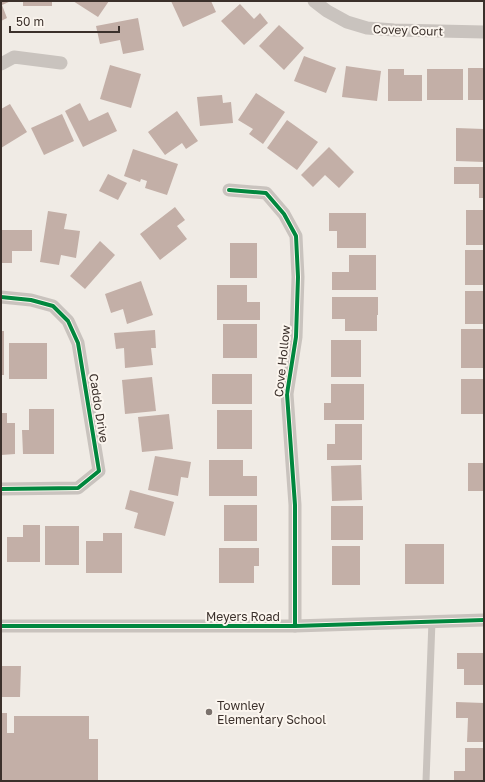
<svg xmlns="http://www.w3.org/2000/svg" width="485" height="782" font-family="'Golos Text',sans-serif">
  <rect width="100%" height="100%" fill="#f0ebe5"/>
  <g fill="#c3afa7">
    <path d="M1 1H11L2 5 7 18 1 21Z"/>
    <rect x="23" y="1" width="29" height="5"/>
    <path d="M73 1H109L98 17Z"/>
    <path d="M171 1H211L216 12 183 27Z"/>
    <path d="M240 4 254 19 260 13 268 23 244 45 221 21Z"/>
    <path d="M138 18 144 50 123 54 120 40 100 44 96 26Z"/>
    <path d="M279 25 304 48 284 70 259 46Z"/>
    <path d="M304 56 336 68 326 93 294 81Z"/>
    <path d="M110 65 141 74 131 108 100 99Z"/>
    <path d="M346 66 381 71 377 101 342 97Z"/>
    <rect x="468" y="68" width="16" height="32"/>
    <path d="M388 69H404V75H422V101H388Z"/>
    <rect x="427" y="69" width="36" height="31"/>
    <path d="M256 93 285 112 263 144 249 134 253 129 238 120Z"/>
    <path d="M222 95 223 103 231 102 233 123 200 126 197 97Z"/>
    <path d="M80 103 89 121 108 112 117 131 83 147 65 111Z"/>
    <path d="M10 104 27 132 1 148V109Z"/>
    <path d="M177 111 198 141 186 149 182 143 165 155 148 132Z"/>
    <path d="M62 114 74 141 44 155 31 128Z"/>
    <path d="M287 120 318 142 297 170 267 148Z"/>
    <path d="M456 128 484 129V162L456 161Z"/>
    <path d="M329 147 354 172 339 188 325 175 313 187 301 175Z"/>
    <path d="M133 149 178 164 167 195 145 188 147 181 141 179 140 182 124 176Z"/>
    <path d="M454 167H484V198H479V184H454Z"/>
    <path d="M108 174 127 183 118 200 99 191Z"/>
    <path d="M175 207 185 220 177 226 187 239 160 260 140 234Z"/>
    <rect x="466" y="210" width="18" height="35"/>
    <path d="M48 211 67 214 64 229 80 231 76 258 61 255 59 265 40 262Z"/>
    <path d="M329 213H366V248H337V231H329Z"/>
    <path d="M1 230H32V251H12V263H1Z"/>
    <path d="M100 241 115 255 85 289 70 276Z"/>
    <rect x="230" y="243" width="27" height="35"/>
    <rect x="465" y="250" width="19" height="35"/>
    <path d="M349 255H376V290H332V272H349Z"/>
    <path d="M141 281 153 315 127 324 123 309 111 313 105 294Z"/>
    <path d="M217 285H247V302H260V320H217Z"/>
    <rect x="465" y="291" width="19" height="33"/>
    <path d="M332 297H378V315H377V331H345V319H332Z"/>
    <rect x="223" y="324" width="34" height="34"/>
    <rect x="461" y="329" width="23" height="39"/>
    <path d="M155 330 156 348H151L153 365 125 368 124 348 116 349 114 333Z"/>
    <rect x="1" y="331" width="3" height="44"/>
    <rect x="331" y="340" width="30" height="37"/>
    <rect x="9" y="343" width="38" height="36"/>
    <rect x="212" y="374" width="40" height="30"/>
    <path d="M152 377 156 411 125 414 122 380Z"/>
    <rect x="461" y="379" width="23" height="35"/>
    <path d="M331 384H364V420H324V403H331Z"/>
    <path d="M29 409H54V454H23L22 430H29Z"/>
    <rect x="217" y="410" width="35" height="39"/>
    <path d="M1 413H7V423H15V454L1 455Z"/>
    <path d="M169 414 173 449 142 452 138 417Z"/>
    <path d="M335 424H362V460H327V444H335Z"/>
    <path d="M155 456 191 462 188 478 181 477 178 496 148 490Z"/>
    <path d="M209 460H243V476H257V496H209Z"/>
    <rect x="468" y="463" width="16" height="28"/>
    <path d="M361 465 362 500 332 501 331 466Z"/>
    <path d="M130 490 174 502 165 536 134 528 138 513 125 509Z"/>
    <rect x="224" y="505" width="33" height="36"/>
    <rect x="331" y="506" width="32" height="34"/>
    <path d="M23 525H40V562H7V537H23Z"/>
    <rect x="45" y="526" width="34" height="39"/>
    <path d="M103 533H122V573H86V541H103Z"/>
    <rect x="405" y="544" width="39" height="40"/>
    <rect x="332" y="546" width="28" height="39"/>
    <path d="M219 548H259V566H254V583H219Z"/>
    <path d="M457 653H484V685H464V669H457Z"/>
    <path d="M1 666H21L20 697H1Z"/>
    <path d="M456 702 484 703V742H467L468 718H456Z"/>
    <path d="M1 713H7V733H14V716H89V739H98V781H1Z"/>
    <path d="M465 748H484V781H454V771H465Z"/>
  </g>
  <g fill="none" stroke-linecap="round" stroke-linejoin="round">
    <path stroke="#c9c3be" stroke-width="7" d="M426 781 432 621"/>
    <g stroke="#c9c3be" stroke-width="13">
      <path d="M314 1 327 11 347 22 367 28 394 30 484 32"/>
      <path d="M1 64 14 57 61 63"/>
      <path d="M229 190 266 193 284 214 296 236 298 277 296 337 287 394 295 505V626"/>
      <path d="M1 297 31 300 53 306 68 321 78 343 99 471 78 488 1 489"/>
      <path d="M1 626H295L484 620"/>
    </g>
    <defs>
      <g id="cycleway">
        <path d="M229 190 266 193 284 214 296 236 298 277 296 337 287 394 295 505V626"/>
        <path d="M1 297 31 300 53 306 68 321 78 343 99 471 78 488 1 489"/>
        <path d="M1 626H295L484 620"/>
      </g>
    </defs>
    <use href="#cycleway" stroke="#fbf5ee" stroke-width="6"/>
    <use href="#cycleway" stroke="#00873e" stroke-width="4"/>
  </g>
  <circle fill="#7a716c" stroke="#fbf5ee" stroke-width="1.5" cx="209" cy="712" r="4"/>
  <g text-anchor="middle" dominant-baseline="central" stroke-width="4" stroke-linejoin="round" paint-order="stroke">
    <g font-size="12" fill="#3b302b" stroke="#fbf5ee">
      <text transform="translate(408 30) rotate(2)">Covey Court</text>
      <text transform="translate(282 361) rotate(-84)">Cove Hollow</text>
      <text transform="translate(99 408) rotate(81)">Caddo Drive</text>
      <text x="243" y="616">Meyers Road</text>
    </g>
    <g font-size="12" fill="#3b302b" stroke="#fbf5ee" text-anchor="start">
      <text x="217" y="705">Townley<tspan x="217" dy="14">Elementary School</tspan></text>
    </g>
  </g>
  <rect width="485" height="782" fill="none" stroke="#3b302b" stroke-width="4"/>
  <path d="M10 26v6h109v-6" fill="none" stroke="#3b302b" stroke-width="2"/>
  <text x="16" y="26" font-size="12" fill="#3b302b" stroke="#fbf5ee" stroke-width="3" paint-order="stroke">50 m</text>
</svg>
